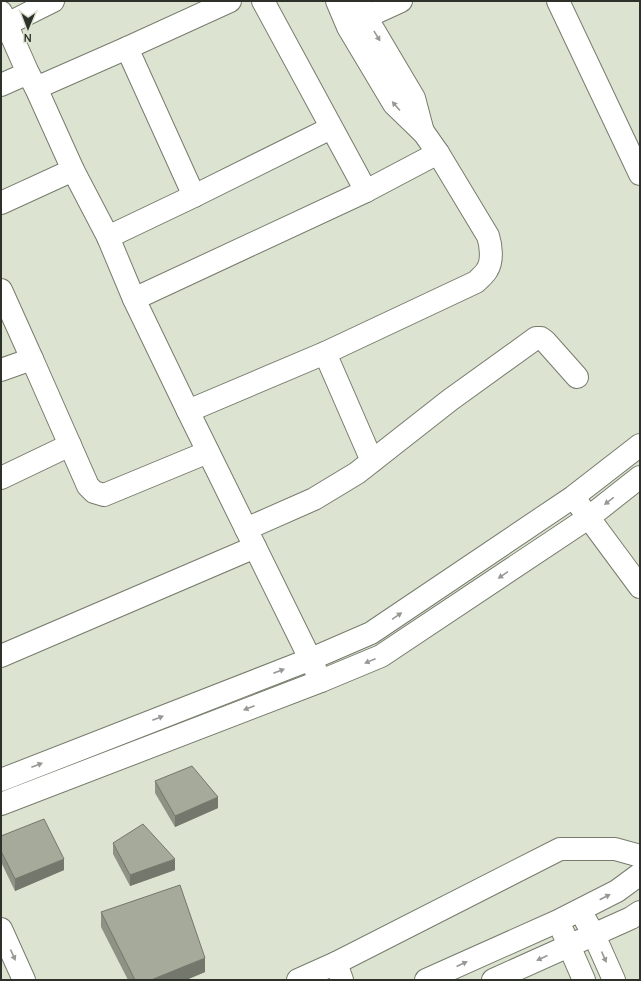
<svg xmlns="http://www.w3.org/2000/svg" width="641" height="981" font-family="Manrope,sans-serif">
  <rect width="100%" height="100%" fill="#dde3d1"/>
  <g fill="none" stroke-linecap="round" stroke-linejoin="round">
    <defs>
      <g id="minor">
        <path d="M263 1 366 191"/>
        <path d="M359 1 366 17 414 98 423 132"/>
        <path d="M558 1 640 174"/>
        <path d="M1 12 28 73 36 88 73 170 108 237 134 299 188 411 321 681"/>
        <path d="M7 24 53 1"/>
        <path d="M353 24 366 17 401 1"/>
        <path d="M127 48 194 196"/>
        <path d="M1 85 28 73"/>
        <path d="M36 88 127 48 230 1"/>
        <path d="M1 203 73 170"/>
        <path d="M108 237 194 196 331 128"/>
        <path d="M1 290 32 359 1 370"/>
        <path d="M134 299 366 191 438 153"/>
        <path d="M325 353 372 461"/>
        <path d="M32 359 88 486 94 492 104 495 208 452"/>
        <path d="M188 411 325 353 476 282C480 278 485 274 487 270 493 261 491 245 488 236L438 153 424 133 394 104 348 27 337 1"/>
        <path d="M1 478 70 445"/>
        <path d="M580 506 640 587"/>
        <path d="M246 529 314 499 357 473 450 400 536 338H541L545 341 577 377"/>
        <path d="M1 656 255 547"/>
        <path d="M1 780 311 659 371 633 573 497 640 445"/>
        <path d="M1 804 321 681 381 656 588 518 640 477"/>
        <path d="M586 921 594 935 614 980"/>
        <path d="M1 929 24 980"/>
        <path d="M563 932 584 980"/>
        <path d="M336 963 560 849H615L640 856"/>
        <path d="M298 980 336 963 342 980"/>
        <path d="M426 980 558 921 617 891 640 874"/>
        <path d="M493 980 631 918 640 912"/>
      </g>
    </defs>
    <use href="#minor" stroke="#767c6c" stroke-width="24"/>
    <use href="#minor" stroke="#fff" stroke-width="22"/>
  </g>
  <g fill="#8e9284">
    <path d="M155 781 218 808 175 827 155 793Z"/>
    <path d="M1 836 64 870 15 891 1 862Z"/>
    <path d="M113 843 175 870 130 886 113 854Z"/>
    <path d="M101 912 205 972 186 980H128L101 927Z"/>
  </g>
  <g fill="#74776c">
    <path d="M218 797V808L175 827V816Z"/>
    <path d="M64 859V870L15 891V879Z"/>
    <path d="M175 859V870L130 886V875Z"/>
    <path d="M205 958V972L186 980H151Z"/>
  </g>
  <g fill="#a5aa9a" stroke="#74776c">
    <path d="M192 766 218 797 175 816 155 781Z"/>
    <path d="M44 819 64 859 15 879 1 851V836Z"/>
    <path d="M143 824 175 859 130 875 113 843Z"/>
    <path d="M180 885 205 958 151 980H135L101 912Z"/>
  </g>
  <defs><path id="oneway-solid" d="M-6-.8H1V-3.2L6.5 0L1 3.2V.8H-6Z"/></defs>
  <g fill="#969894">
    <use href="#oneway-solid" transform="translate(377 36) rotate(59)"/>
    <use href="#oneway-solid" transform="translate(396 106) rotate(-131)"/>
    <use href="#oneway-solid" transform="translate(609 501) rotate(142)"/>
    <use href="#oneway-solid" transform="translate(503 575) rotate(146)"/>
    <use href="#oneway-solid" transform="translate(397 616) rotate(-34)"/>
    <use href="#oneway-solid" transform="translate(370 661) rotate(158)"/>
    <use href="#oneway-solid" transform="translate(279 671) rotate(-21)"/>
    <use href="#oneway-solid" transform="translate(249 708) rotate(159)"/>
    <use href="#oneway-solid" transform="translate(158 718) rotate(-21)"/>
    <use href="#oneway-solid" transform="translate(37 765) rotate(-21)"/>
    <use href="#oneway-solid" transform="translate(605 897) rotate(-27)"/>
    <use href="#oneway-solid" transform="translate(13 955) rotate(66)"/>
    <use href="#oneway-solid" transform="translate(604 957) rotate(66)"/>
    <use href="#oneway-solid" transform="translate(542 958) rotate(156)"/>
    <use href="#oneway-solid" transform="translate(462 964) rotate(-24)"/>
  </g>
  <rect width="641" height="981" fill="none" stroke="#2e312a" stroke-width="4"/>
  <g transform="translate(28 28) rotate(181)" stroke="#dde3d1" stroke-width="3" paint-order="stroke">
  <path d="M0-3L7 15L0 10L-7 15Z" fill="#2e312a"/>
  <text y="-6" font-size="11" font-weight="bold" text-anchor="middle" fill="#2e312a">N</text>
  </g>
</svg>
